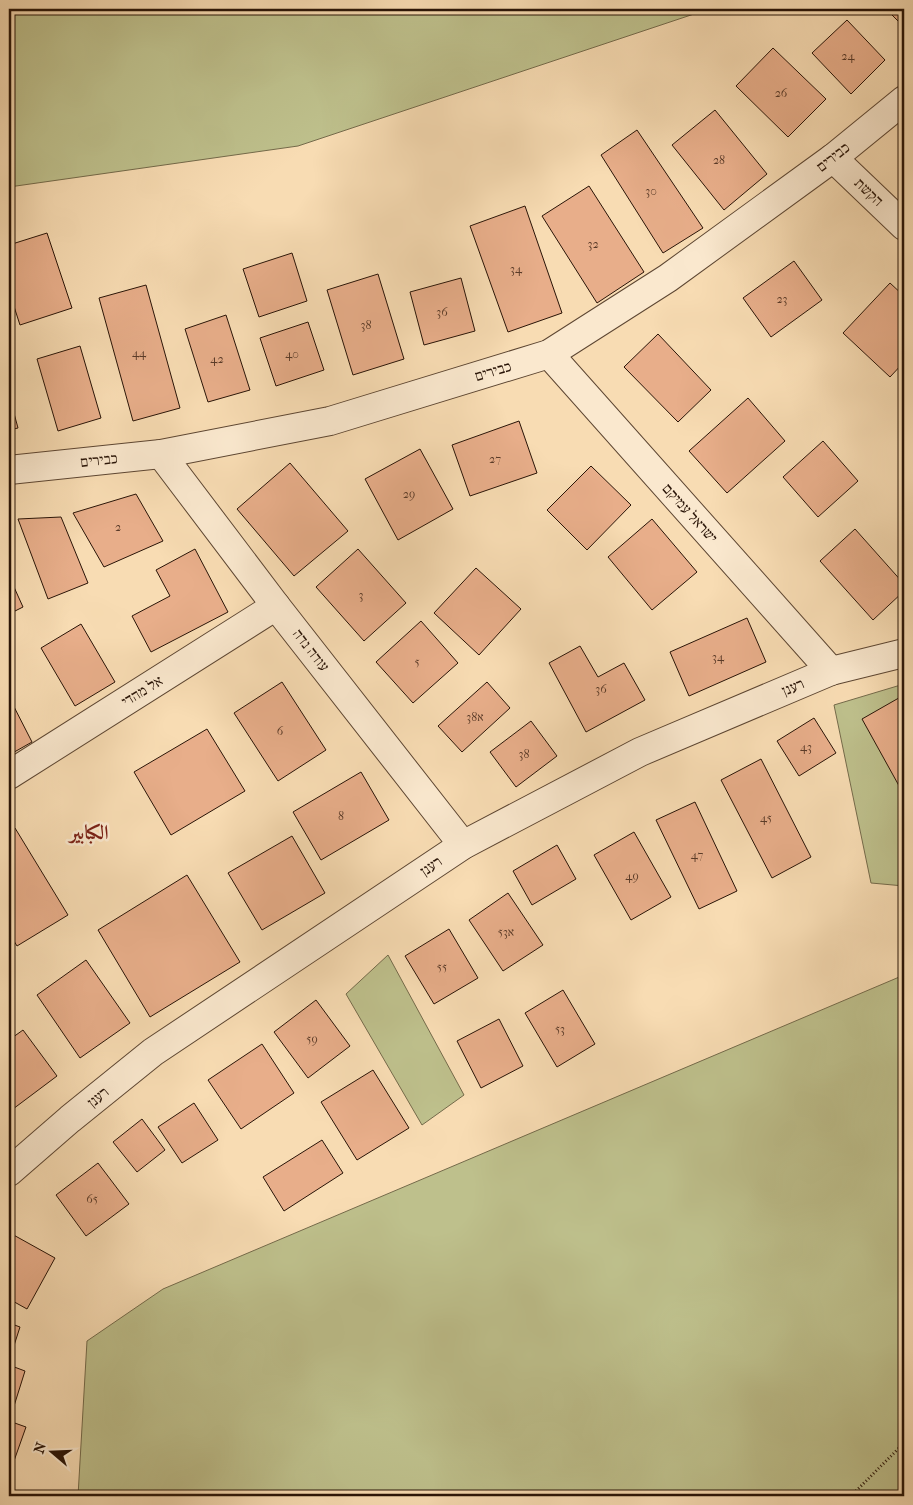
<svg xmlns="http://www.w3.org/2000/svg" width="913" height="1505" font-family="'IM FELL French Canon',Amiri,'Frank Ruhl Libre',serif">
  <rect width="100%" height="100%" fill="#f8dcb3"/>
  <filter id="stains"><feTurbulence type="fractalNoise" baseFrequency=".004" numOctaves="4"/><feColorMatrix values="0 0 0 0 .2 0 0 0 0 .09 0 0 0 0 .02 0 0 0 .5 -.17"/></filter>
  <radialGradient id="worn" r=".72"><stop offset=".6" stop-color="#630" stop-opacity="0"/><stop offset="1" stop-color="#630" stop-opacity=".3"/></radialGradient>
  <g fill="#bec08c" stroke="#746a4a">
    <path d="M9 9H709L298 146 9 187Z"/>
    <path d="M904 684V886L871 883 834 705Z"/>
    <path d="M388 955 464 1095 422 1125 346 994Z"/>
    <path d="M904 975V1496H78L87 1341 163 1289Z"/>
  </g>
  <g fill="#e8ae8a" stroke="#291407">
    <path d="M886 9H904V27Z"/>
    <path d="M847 20 885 60 851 94 812 53Z"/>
    <path d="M773 48 826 99 788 137 736 86Z"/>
    <path d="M715 110 767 174 724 210 672 145Z"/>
    <path d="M637 130 703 228 663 253 601 155Z"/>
    <path d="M589 186 644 272 597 303 542 216Z"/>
    <path d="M525 206 562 313 508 332 470 226Z"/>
    <path d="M47 233 72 308 20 325 9 291V245Z"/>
    <path d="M292 253 307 301 259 317 243 269Z"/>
    <path d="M794 261 822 300 771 337 743 298Z"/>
    <path d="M378 274 404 359 353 375 327 290Z"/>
    <path d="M461 278 475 331 424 345 410 292Z"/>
    <path d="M890 283 904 296V362L890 377 843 333Z"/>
    <path d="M146 285 180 408 133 421 99 298Z"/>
    <path d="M226 315 250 390 208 402 185 329Z"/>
    <path d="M308 322 324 370 276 386 260 338Z"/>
    <path d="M658 334 711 390 678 422 624 367Z"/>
    <path d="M80 346 101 418 58 431 37 359Z"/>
    <path d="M9 395 18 428 9 430Z"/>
    <path d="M748 398 785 441 727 493 689 451Z"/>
    <path d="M519 421 537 473 470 496 452 445Z"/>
    <path d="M823 441 858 481 818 517 783 477Z"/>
    <path d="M420 449 453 509 398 540 365 479Z"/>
    <path d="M290 463 348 531 294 576 237 509Z"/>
    <path d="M591 466 631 505 587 550 547 510Z"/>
    <path d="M136 494 163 541 104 567 73 513Z"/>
    <path d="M61 517 88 583 48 599 18 519Z"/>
    <path d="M652 519 697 572 652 610 608 557Z"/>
    <path d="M855 529 904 584V591L873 620 820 561Z"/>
    <path d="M195 549 228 612 151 652 132 616 170 596 156 570Z"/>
    <path d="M358 549 406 603 364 641 316 587Z"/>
    <path d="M476 568 521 609 479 655 434 613Z"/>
    <path d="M9 576 23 607 9 614Z"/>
    <path d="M747 618 766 662 689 696 670 652Z"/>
    <path d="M421 621 458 663 413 703 376 662Z"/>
    <path d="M81 624 115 682 75 706 41 648Z"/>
    <path d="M580 646 598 677 624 663 645 700 586 732 549 663Z"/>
    <path d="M282 682 326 750 278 781 234 713Z"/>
    <path d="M487 682 510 708 462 752 438 726Z"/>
    <path d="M904 695V792L903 793 862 719Z"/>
    <path d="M9 697 32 742 9 755Z"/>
    <path d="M814 718 836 753 799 776 777 741Z"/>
    <path d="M531 721 557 756 516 787 490 752Z"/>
    <path d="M207 729 245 791 171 835 134 772Z"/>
    <path d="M761 759 811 857 772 878 721 780Z"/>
    <path d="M361 772 389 820 321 860 293 812Z"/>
    <path d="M695 802 737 891 699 909 656 820Z"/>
    <path d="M15 828 68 915 17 946 9 933V832Z"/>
    <path d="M634 832 671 897 631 920 594 855Z"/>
    <path d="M292 836 325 893 262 930 228 873Z"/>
    <path d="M557 845 576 879 532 905 513 871Z"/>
    <path d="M187 875 240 962 150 1017 98 930Z"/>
    <path d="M508 893 543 945 503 971 469 920Z"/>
    <path d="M449 929 478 978 434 1004 405 956Z"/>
    <path d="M86 960 130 1023 80 1058 37 995Z"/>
    <path d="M563 990 595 1044 557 1067 525 1013Z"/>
    <path d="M316 1000 350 1046 308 1078 274 1032Z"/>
    <path d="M499 1019 523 1066 481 1088 457 1041Z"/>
    <path d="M23 1030 57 1076 9 1112V1040Z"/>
    <path d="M262 1044 294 1093 241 1129 208 1080Z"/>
    <path d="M373 1070 409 1128 357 1160 321 1102Z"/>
    <path d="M194 1103 218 1140 182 1163 158 1127Z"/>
    <path d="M142 1119 165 1150 137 1172 113 1142Z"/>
    <path d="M322 1140 343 1173 284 1211 263 1177Z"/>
    <path d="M98 1163 129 1204 86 1236 56 1195Z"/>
    <path d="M10 1233 55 1258 27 1309 9 1299Z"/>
    <path d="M9 1323 20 1327 9 1361Z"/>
    <path d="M9 1365 25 1371 14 1406 9 1404Z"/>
    <path d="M9 1421 26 1427 9 1475Z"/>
  </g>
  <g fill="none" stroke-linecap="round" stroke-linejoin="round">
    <defs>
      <g id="minor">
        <path d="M833 158 904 226"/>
        <path d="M549 354 831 671"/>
        <path d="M161 454 276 606 463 845"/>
        <path d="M9 775 276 606"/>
      </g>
      <g id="tertiary">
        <path d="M9 470 161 454 330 421 549 354 668 278 833 158 904 100"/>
        <path d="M9 1172 70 1119 153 1052 463 845 640 752 831 671 904 653"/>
      </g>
    </defs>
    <use href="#minor" stroke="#5d4632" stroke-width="30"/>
    <use href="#tertiary" stroke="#5d4632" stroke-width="30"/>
    <path stroke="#291407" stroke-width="3" stroke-dasharray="1 2.5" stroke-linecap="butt" d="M851 1496 904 1443"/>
    <use href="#minor" stroke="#fae8ce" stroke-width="28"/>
    <use href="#tertiary" stroke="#fae8ce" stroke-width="28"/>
  </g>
  <g text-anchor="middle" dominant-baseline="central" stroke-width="5" stroke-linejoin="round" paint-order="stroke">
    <g font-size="12" fill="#593a28">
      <text x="848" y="56">24</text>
      <text x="781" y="93">26</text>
      <text x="719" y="160">28</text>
      <text x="651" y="191">30</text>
      <text x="593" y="244">32</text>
      <text x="516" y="269">34</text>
      <text x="782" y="299">23</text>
      <text x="442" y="312">36</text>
      <text x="366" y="325">38</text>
      <text x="139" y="353">44</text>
      <text x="292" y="354">40</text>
      <text x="217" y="359">42</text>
      <text x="495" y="459">27</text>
      <text x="409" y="494">29</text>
      <text x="118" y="527">2</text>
      <text x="361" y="595">3</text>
      <text x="718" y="657">34</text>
      <text x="417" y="662">5</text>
      <text x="601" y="689">36</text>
      <text x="475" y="717">38א</text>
      <text x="280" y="731">6</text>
      <text x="806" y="747">43</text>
      <text x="524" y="754">38</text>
      <text x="341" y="816">8</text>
      <text x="766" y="818">45</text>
      <text x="697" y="855">47</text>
      <text x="632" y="876">49</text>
      <text x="506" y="932">53א</text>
      <text x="442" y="967">55</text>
      <text x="560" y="1029">53</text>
      <text x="312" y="1039">59</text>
      <text x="92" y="1199">65</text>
    </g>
    <g font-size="15" fill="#291407" stroke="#fae8ce">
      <text transform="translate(833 157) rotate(-38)">כבירים</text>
      <text transform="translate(869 192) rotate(44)">הקשת</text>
      <text transform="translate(493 371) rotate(-17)">כבירים</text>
      <text transform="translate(99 460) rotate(-6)">כבירים</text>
      <text transform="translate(690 513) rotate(48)">ישראל עמיקם</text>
      <text transform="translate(311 650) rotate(52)">עודה נדה</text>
      <text transform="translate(793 687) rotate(-23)">רענן</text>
      <text transform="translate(142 691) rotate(-32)">אל מהדי</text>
      <text transform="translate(431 866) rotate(-34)">רענן</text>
      <text transform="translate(98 1097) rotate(-39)">רענן</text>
    </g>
    <g font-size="20" font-weight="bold" fill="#7a1f14" stroke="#fae8ce">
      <text x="89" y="832">الكبابير</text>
    </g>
  </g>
  <rect width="913" height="1505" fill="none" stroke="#f8dcb3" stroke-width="30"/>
  <rect x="10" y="10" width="893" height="1485" fill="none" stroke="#291407" stroke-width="2.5"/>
  <rect x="15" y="15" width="883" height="1475" fill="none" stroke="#291407"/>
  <g transform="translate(52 1452) rotate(289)" stroke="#fae8ce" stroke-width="4" paint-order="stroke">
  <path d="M0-4L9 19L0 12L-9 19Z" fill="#291407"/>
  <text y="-8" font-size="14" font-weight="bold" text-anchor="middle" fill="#291407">N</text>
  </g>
  <rect width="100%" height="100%" filter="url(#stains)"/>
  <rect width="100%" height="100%" fill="url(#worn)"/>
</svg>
